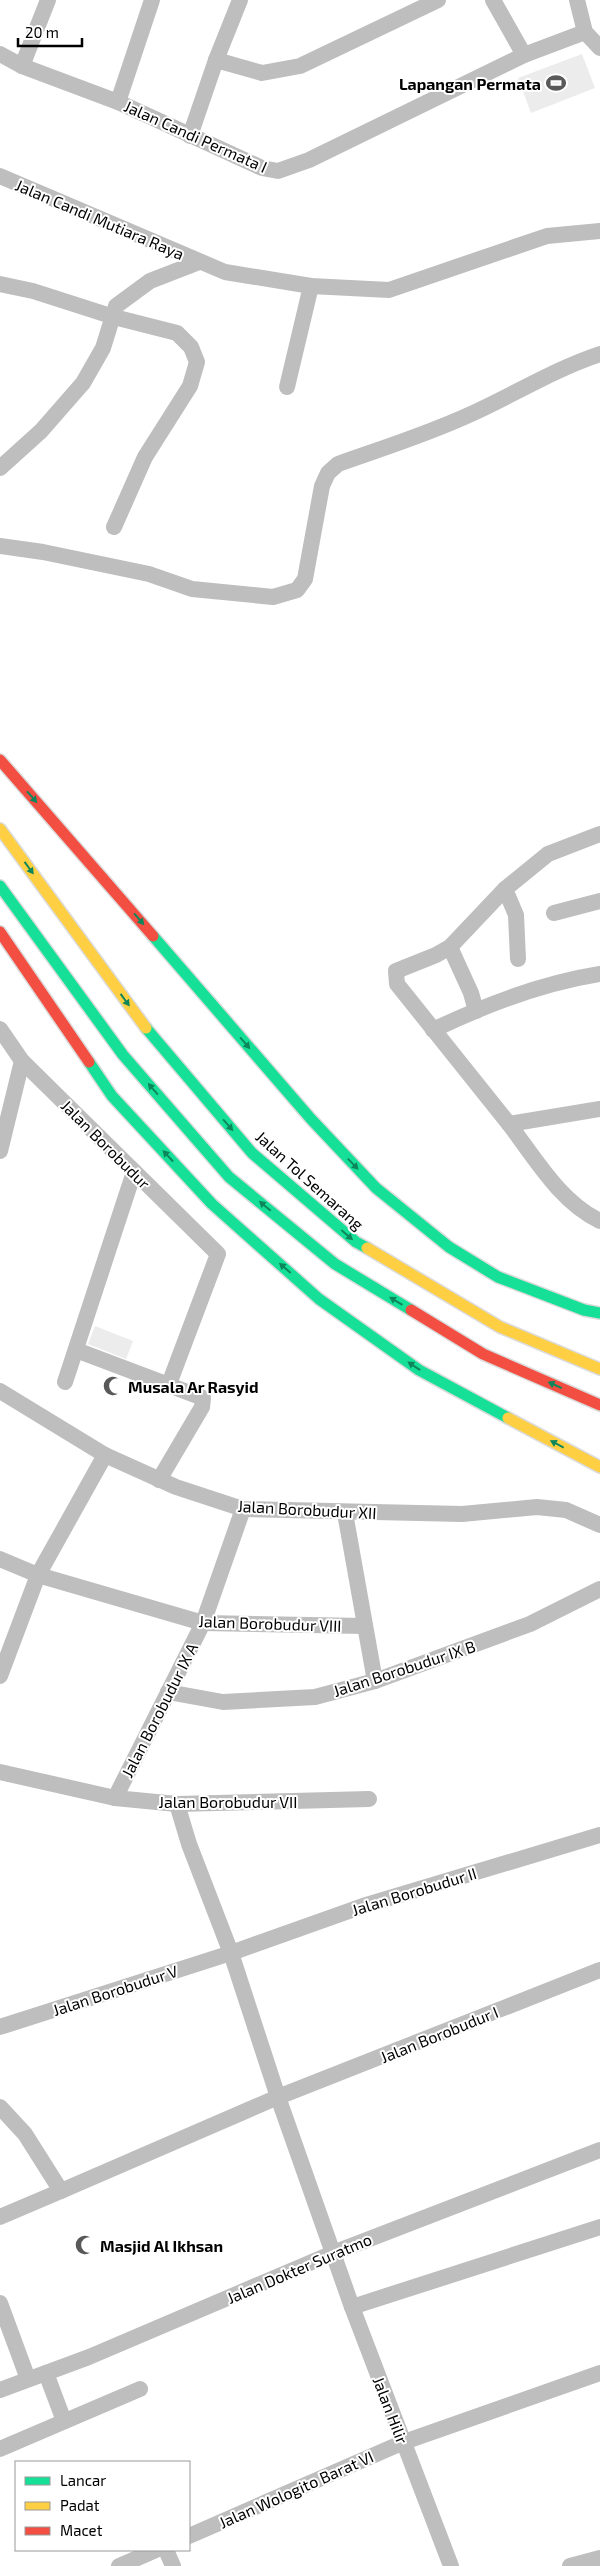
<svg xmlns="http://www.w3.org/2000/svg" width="600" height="2566" font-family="'Exo 2',sans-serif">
  <rect width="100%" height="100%" fill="#fff"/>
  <g fill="#ececec">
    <path d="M582 54 595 88 531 113 518 78Z"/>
    <path d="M95 1326 133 1341 126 1359 88 1344Z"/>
  </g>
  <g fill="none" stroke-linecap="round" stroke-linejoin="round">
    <defs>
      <g id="fast">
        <path d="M0 886 123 1055 229 1177 335 1264 411 1310"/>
        <path d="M153 936 311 1119 376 1188 449 1247 498 1277 584 1310 600 1313"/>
        <path d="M146 1028 252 1153 356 1242 367 1248"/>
        <path d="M89 1062 112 1096 212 1204 319 1299 419 1370 508 1418"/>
      </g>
      <g id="slow">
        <path d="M0 829 146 1028"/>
        <path d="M367 1248 500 1327 600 1369"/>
        <path d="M508 1418 600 1467"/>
      </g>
      <g id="jam">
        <path d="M0 760 153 936"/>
        <path d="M0 932 89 1062"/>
        <path d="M411 1310 483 1354 600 1405"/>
      </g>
    </defs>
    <use href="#fast" stroke="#dbdbdb" stroke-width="14"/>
    <use href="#slow" stroke="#dbdbdb" stroke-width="14"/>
    <use href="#jam" stroke="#dbdbdb" stroke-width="14"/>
    <g stroke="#bebebe" stroke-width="16">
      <path d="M493 0 524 55"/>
      <path d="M577 0 585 32 600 48"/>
      <path d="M0 54 22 66 118 102 262 168 278 171 309 160 524 55 585 32"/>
      <path d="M216 60 262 73 300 66 438 0"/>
      <path d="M22 66 48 0"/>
      <path d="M118 102 152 0"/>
      <path d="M190 136 216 60 240 0"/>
      <path d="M0 176 225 272 311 286 389 290 547 236 600 231"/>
      <path d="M0 284 33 291 114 317 177 333 191 347 197 362 190 386 145 457 114 527"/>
      <path d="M287 387 311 286"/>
      <path d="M0 468 41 431 83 383 103 348 116 306 150 281 199 262"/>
      <path d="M0 546 43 552 149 574 192 589 273 597 297 590 305 579 322 486 328 473 338 464C383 448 428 434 471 414 515 394 555 369 600 354"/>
      <path d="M600 834 548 854 505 889 450 947 436 955 396 971 397 984 509 1124 600 1109"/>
      <path d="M505 889 516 915 518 959"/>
      <path d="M554 913 600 901"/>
      <path d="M450 947 471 993 476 1011"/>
      <path d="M0 1029 22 1061 218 1254 169 1384"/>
      <path d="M433 1030C485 1005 543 983 600 974"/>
      <path d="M509 1124C535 1158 560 1202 600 1221"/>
      <path d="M0 1151 22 1061"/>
      <path d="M76 1350 203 1398 202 1407 159 1480"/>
      <path d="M65 1382 134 1172"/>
      <path d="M0 1391 105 1455 176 1487 243 1509 462 1514 537 1507 566 1510 600 1525"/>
      <path d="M345 1513 375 1681"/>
      <path d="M0 1559 38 1575 203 1623 364 1626"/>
      <path d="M0 1676 38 1575 105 1455"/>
      <path d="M168 1692 223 1702 315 1697 375 1681 530 1624 600 1589"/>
      <path d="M0 1772 115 1798 177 1804 369 1799"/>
      <path d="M115 1798 203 1623 243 1509"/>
      <path d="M177 1804 189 1844 231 1953 278 2097 352 2307 451 2566"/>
      <path d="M0 2027 231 1953 363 1906 600 1835"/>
      <path d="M0 2107 25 2134 61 2191 278 2097 600 1970"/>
      <path d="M0 2217 61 2191"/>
      <path d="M0 2303 28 2379"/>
      <path d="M352 2307 600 2227"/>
      <path d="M46 2373 64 2421"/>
      <path d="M0 2390 89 2357 333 2253 600 2150"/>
      <path d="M0 2449 140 2389"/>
      <path d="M189 2536 404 2442 600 2373"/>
      <path d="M166 2550 173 2566"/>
      <path d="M119 2566 156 2550"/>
      <path d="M570 2566 600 2558"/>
    </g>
    <use href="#fast" stroke="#16e098" stroke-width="11"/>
    <use href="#slow" stroke="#ffcf43" stroke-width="11"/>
    <use href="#jam" stroke="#f24e42" stroke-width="11"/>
  </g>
  <defs><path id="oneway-solid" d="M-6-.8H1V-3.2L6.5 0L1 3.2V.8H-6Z" transform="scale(1.25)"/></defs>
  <g fill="#0d865b">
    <use href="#oneway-solid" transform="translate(32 797) rotate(49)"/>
    <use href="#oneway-solid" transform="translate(29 868) rotate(54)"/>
    <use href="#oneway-solid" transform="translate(139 919) rotate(49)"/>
    <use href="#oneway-solid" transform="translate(125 1000) rotate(54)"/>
    <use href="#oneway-solid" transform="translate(245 1043) rotate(49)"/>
    <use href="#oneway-solid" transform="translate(153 1089) rotate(-131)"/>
    <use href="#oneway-solid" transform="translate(228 1125) rotate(49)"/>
    <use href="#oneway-solid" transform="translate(168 1156) rotate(-133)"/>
    <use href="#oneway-solid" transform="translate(353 1164) rotate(46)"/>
    <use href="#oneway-solid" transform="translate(265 1206) rotate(-140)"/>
    <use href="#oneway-solid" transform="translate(347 1235) rotate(41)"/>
    <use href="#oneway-solid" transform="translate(285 1268) rotate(-139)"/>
    <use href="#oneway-solid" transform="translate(396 1301) rotate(-149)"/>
    <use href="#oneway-solid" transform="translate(414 1366) rotate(-146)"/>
    <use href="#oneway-solid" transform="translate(555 1385) rotate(-156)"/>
    <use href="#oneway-solid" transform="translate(557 1444) rotate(-152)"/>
  </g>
  <defs>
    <symbol id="stadium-bare" viewBox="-9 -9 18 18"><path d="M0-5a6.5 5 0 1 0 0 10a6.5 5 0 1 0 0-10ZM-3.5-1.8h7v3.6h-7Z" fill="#595959" stroke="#fff" stroke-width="2.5" paint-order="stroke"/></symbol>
    <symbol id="mosque-bare" viewBox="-9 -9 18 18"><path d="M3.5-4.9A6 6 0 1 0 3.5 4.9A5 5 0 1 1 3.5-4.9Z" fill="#595959" stroke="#fff" stroke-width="2.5" paint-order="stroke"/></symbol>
  </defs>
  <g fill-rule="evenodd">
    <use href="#stadium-bare" x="542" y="69" width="28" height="28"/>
    <use href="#mosque-bare" x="99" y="1372" width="28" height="28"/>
    <use href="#mosque-bare" x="71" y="2231" width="28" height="28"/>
  </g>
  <g text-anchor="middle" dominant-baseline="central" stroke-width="4" stroke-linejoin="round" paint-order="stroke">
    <g font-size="16" font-weight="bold" fill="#000" stroke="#fff" text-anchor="start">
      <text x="541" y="83" text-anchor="end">Lapangan Permata</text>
      <text x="128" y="1386">Musala Ar Rasyid</text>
      <text x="100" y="2245">Masjid Al Ikhsan</text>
    </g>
    <g font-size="16" fill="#000" stroke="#fff">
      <text transform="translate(196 136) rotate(24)">Jalan Candi Permata I</text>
      <text transform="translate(100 219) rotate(23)">Jalan Candi Mutiara Raya</text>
      <text transform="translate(106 1144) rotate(45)">Jalan Borobudur</text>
      <text transform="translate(310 1180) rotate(42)">Jalan Tol Semarang</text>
      <text transform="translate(307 1509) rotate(3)">Jalan Borobudur XII</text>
      <text transform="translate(270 1623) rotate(2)">Jalan Borobudur VIII</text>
      <text transform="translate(404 1668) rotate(-18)">Jalan Borobudur IX B</text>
      <text transform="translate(159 1710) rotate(-63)">Jalan Borobudur IX A</text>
      <text x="228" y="1801">Jalan Borobudur VII</text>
      <text transform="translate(414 1891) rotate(-17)">Jalan Borobudur II</text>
      <text transform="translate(115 1990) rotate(-18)">Jalan Borobudur V</text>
      <text transform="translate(439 2034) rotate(-22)">Jalan Borobudur I</text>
      <text transform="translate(299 2268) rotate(-23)">Jalan Dokter Suratmo</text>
      <text transform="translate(391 2410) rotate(69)">Jalan Hilir</text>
      <text transform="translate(296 2489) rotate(-24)">Jalan Wologito Barat VI</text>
    </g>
  </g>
  <rect x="15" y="2461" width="175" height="90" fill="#ffffff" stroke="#999999"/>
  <rect x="25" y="2477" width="25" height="8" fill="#16e098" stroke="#999999"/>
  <text x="60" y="2486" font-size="15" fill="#000000">Lancar</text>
  <rect x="25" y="2502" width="25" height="8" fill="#ffcf43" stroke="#999999"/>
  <text x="60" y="2511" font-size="15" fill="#000000">Padat</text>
  <rect x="25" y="2527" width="25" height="8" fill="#f24e42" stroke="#999999"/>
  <text x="60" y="2536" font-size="15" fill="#000000">Macet</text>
  <path d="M18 38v8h64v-8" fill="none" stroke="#000000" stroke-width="2.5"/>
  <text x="25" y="38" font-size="15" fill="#000000" stroke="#ffffff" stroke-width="4" paint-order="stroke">20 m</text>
</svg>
